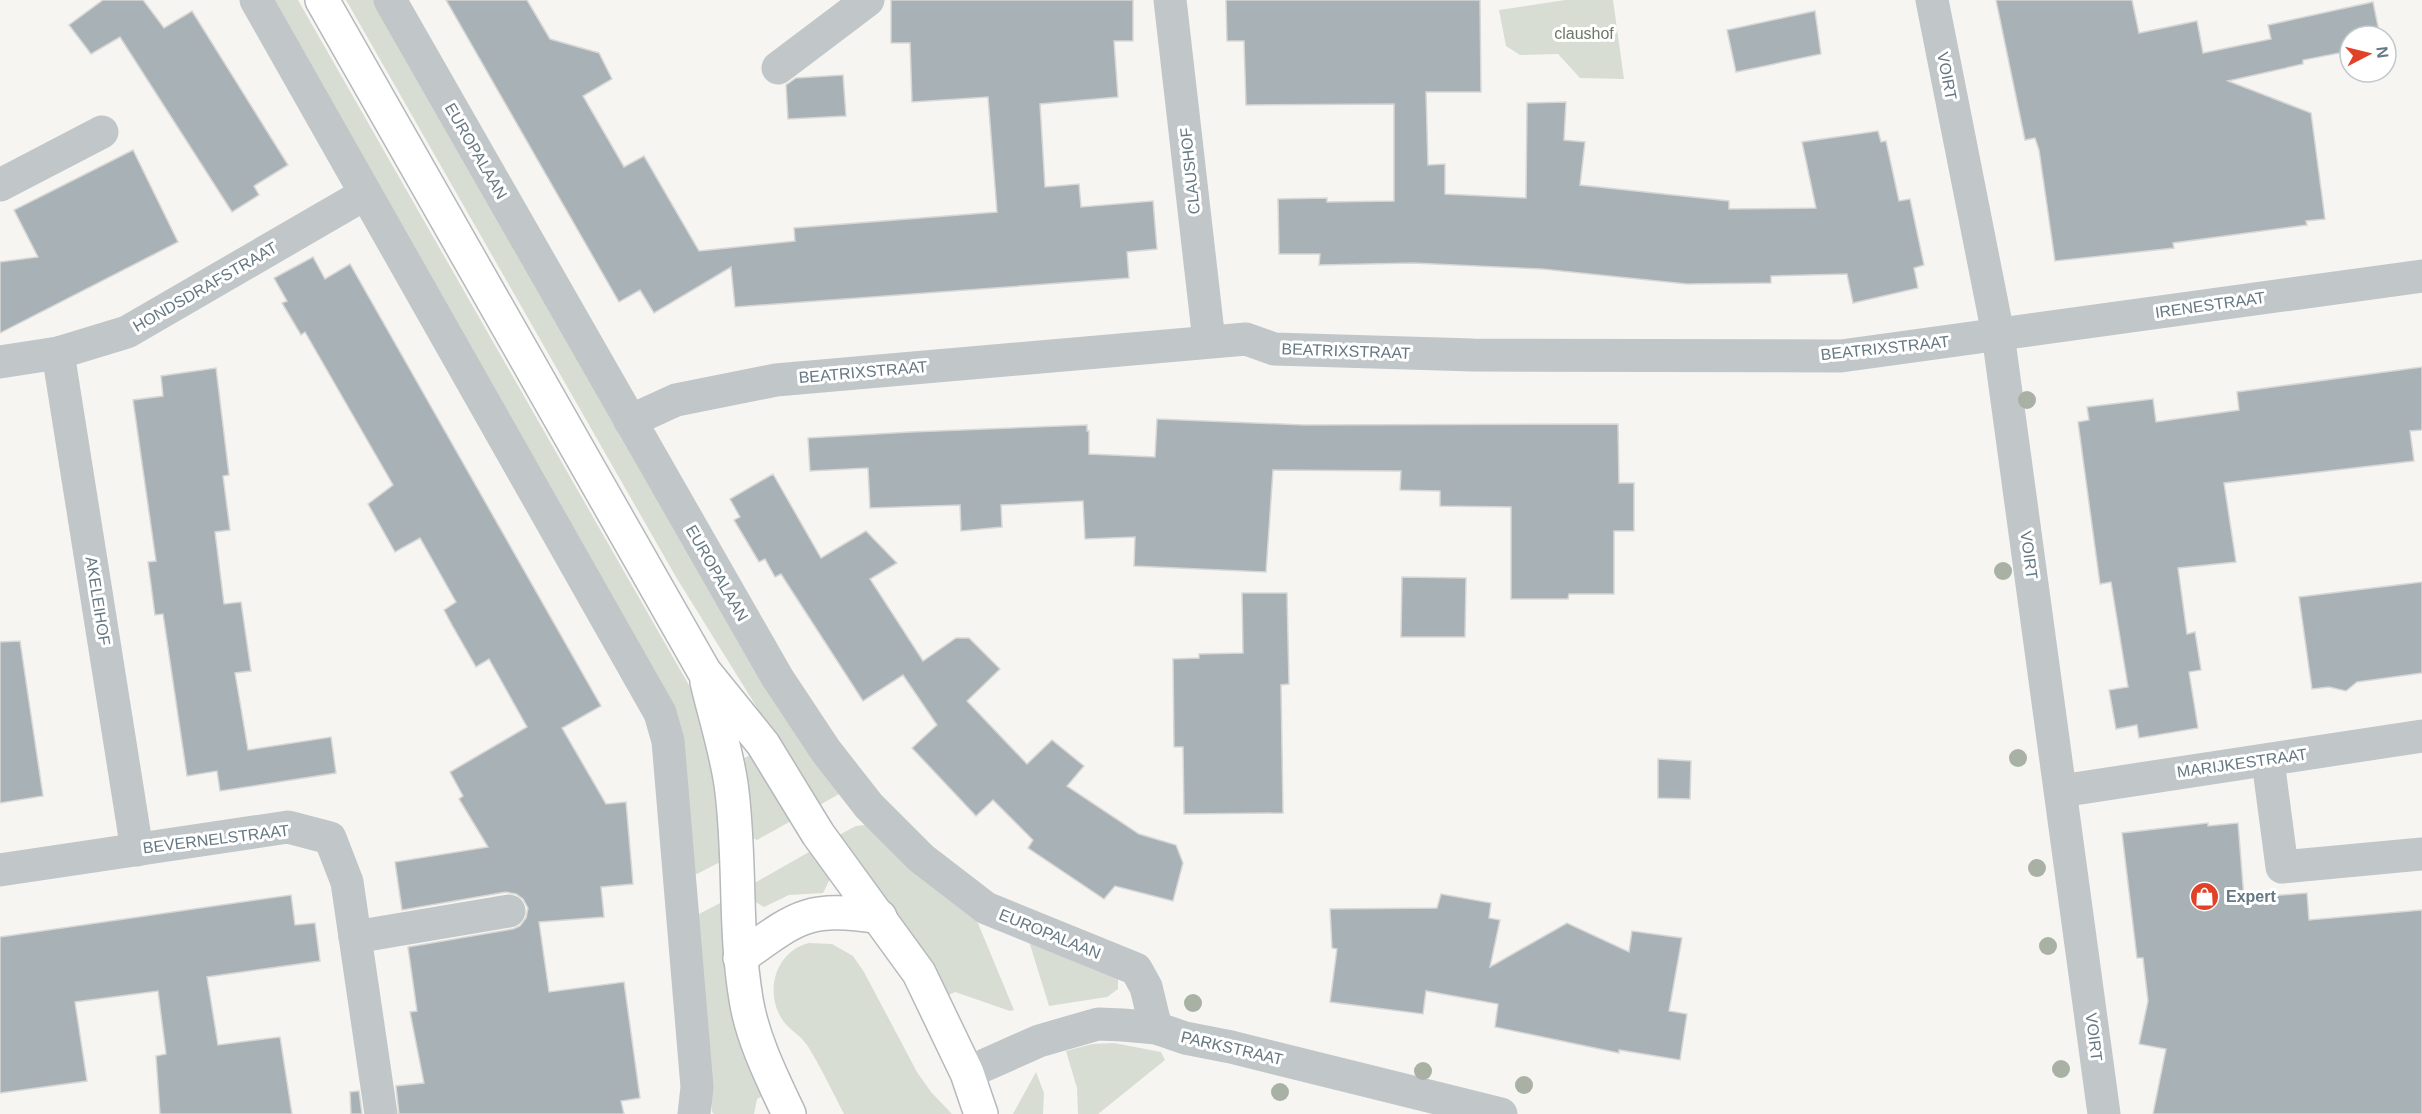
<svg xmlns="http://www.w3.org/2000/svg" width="2422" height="1114" font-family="Helvetica,sans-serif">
  <rect width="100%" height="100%" fill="#f6f5f2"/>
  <g fill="#d8ddd3">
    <path d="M270 0H298L690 687 714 756 726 859 697 874H695L682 754Z"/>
    <path d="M346 0H376L841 793 818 806 676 577Z"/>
    <path d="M1565 0H1613L1624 79 1580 78 1558 54 1520 55 1506 46 1499 10Z"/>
    <path d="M755 753 791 821 757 840 753 838 751 809 740 760Z"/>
    <path d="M865 825 977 921 1014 1010 1010 1011 955 992 947 996 905 924 871 885 837 836 856 826Z"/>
    <path d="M809 852 830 879 823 893 789 895 764 907 750 899 751 885Z"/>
    <path d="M722 902 764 1095 757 1099 754 1114H714L712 1112 696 918 699 914Z"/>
    <path d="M1028 938 1118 975V989L1107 997 1049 1006Z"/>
    <path d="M809 943 832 944 853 956 864 972 917 1072 931 1092 952 1114H844C832 1091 821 1067 807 1045 800 1035 790 1030 784 1022 763 994 775 951 809 943Z"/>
    <path d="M1114 1043 1161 1052 1165 1060 1098 1114H1078L1077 1088 1066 1051 1092 1044Z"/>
    <path d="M1036 1072 1044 1093 1043 1114H1013Z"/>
  </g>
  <g fill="#a8b1b5" stroke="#d7d7d5" stroke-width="1.5">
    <path d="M103 0H143L164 28 192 11 288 165 254 186 259 195 232 212 120 37 91 54 69 25Z"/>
    <path d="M446 0H527L550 39 599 53 612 79 583 96 624 167 644 156 699 251 795 241 794 228 997 212 988 97 912 102 910 43H891V0H1133V41H1114L1118 97 1040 104 1045 187 1079 184 1081 207 1153 201 1157 249 1127 252 1129 278 735 307 731 267 654 313 640 290 619 302Z"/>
    <path d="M1226 0H1480L1481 92H1426L1428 165 1445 164V194L1526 198 1527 103 1566 102 1564 140 1585 142 1580 185 1729 201V209L1816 208 1802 142 1878 131 1881 142 1886 141 1899 201 1910 199 1924 265 1914 268 1918 288 1853 303 1847 274 1771 276V283L1687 284 1542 269 1413 263 1319 265 1320 254H1279L1278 199 1327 198V202L1394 201V104L1246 105 1244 41H1227Z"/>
    <path d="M1996 0H2132L2139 33 2197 21 2203 53 2271 39 2268 25 2373 2 2380 36H2350V51L2303 60V64L2228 81 2311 113 2325 219 2306 221 2307 225 2173 243 2174 248 2055 261 2039 150 2035 138 2025 140Z"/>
    <path d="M1815 11 1821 54 1736 72 1727 30Z"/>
    <path d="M843 75 846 116 788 119 786 85 796 78Z"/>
    <path d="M133 150 178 242 0 333V262L38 257 14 210Z"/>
    <path d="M313 257 325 279 350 264 601 706 562 728 606 804 626 802 633 884 601 887 604 917 539 922 549 992 624 982 640 1098 621 1101 624 1114H399L396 1086 424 1083 410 1012 417 1011 408 947 513 929 520 926 526 918 528 908 523 899 516 894 506 892 402 910 395 862 488 847 459 799 463 796 450 772 527 727 489 659 476 667 452 625 444 610 456 602 420 538 395 552 368 504 393 485 305 332 301 335 282 303 287 301 274 278Z"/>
    <path d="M2422 367V430L2410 431 2414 461 2224 483 2236 562 2178 568 2187 634 2195 632 2201 670 2189 672 2198 728 2139 738 2137 725 2116 729 2109 690 2128 687 2111 582 2100 584 2078 422 2089 420 2087 407 2153 399 2156 422 2239 410 2237 392Z"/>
    <path d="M216 368 229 475 223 476 230 530 215 532 224 604 241 602 251 671 235 673 248 750 331 737 336 773 220 791 217 771 187 776 163 614 155 615 148 562 156 561 133 400 163 396 161 376Z"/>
    <path d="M1157 419 1304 425 1618 424 1619 483H1634V531H1614V594H1569L1568 599H1511V507L1440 506V491L1400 490 1401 471 1273 470 1266 572 1134 566 1135 537 1085 539 1083 501 1001 505 1002 527 961 531 960 505 870 508 868 468 810 471 808 438 911 432 1087 425V431H1089V454L1155 457Z"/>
    <path d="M773 474 821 558 866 531 897 563 870 579 923 661 956 638H969L1000 669 967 701 1027 764 1052 740 1084 766 1067 786 1139 834 1176 845 1183 863 1173 901 1115 886 1104 899 1028 848 1033 840 993 800 976 816 912 748 937 725 903 675 863 701 781 574 775 577 765 559 759 562 734 520 740 517 730 499Z"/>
    <path d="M1402 577 1466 578 1465 637H1401Z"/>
    <path d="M2422 582V673L2357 682 2346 691 2329 687 2312 689 2299 597Z"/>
    <path d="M1242 593H1287L1289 684 1281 685 1283 813 1184 814 1183 747H1174L1173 659 1199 658V654L1243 653Z"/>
    <path d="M20 641 43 796 0 803V642Z"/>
    <path d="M1658 759 1691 761 1690 799 1658 798Z"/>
    <path d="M2208 823V826L2238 823 2244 898 2307 893 2309 920 2422 910V1114H2153L2166 1049 2139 1044 2148 1001 2143 958H2137L2122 833Z"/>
    <path d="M1441 894 1491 903 1489 918 1500 920 1490 967 1567 923 1629 952 1632 931 1682 938 1669 1011 1687 1014 1680 1060 1619 1050V1053L1495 1027 1498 1004 1426 991 1423 1014 1330 1002 1337 949 1332 948 1330 909 1437 908Z"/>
    <path d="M291 895 295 925 315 923 320 961 207 977 218 1045 280 1037 292 1114H160L156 1056 166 1054 158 991 75 1002 87 1081 0 1093V937Z"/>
    <path d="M359 1091 362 1114H351L350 1092Z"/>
  </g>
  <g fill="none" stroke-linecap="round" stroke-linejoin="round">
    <defs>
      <g id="major">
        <path d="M322 0 704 671 763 744 818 834 919 973 967 1073 981 1114"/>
        <path d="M707 682C715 716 726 750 731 784 741 855 734 928 746 999 752 1038 772 1078 789 1114"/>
        <path d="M740 958C798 916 807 906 880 917"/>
      </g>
    </defs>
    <use href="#major" stroke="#b4b9bc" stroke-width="36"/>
    <g stroke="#c1c6c8" stroke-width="33">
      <path d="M256 0 660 713 668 741 697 1087 694 1114"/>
      <path d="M390 0 777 677 826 751 869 806 921 858 986 908 1136 969 1146 987 1156 1028"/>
      <path d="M1170 0 1209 341"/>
      <path d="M1932 0 1998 334 2104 1114"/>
      <path d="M778 68 868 0"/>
      <path d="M0 185 102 132"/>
      <path d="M58 353 137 850"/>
      <path d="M0 362 58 353 127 332 365 194"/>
      <path d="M630 421 676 400 776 380 1246 339 1274 349 1473 355 1841 356 2422 276"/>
      <path d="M2268 761 2282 867 2422 854"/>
      <path d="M2061 791 2422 736"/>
      <path d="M0 870 288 827 330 838 347 882 381 1114"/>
      <path d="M355 937 509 911"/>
      <path d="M967 1073 1039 1041 1098 1024 1123 1025 1156 1028 1185 1038 1231 1047 1501 1114"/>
    </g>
    <use href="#major" stroke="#fff" stroke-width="33"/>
  </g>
  <g fill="#a9b1a4">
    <circle cx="2027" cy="400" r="9"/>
    <circle cx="2003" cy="571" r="9"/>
    <circle cx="2018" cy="758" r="9"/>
    <circle cx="2037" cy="868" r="9"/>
    <circle cx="2048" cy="946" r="9"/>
    <circle cx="1193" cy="1003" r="9"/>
    <circle cx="2061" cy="1069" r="9"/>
    <circle cx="1423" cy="1071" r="9"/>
    <circle cx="1524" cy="1085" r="9"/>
    <circle cx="1280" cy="1092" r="9"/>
  </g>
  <defs>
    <symbol id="shop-disc" viewBox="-11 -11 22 22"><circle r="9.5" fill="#e14127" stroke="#fff"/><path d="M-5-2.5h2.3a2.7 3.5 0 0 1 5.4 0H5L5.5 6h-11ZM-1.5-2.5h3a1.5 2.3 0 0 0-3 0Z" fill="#fff"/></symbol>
  </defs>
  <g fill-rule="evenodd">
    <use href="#shop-disc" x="2188" y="880" width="33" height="33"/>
  </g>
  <g text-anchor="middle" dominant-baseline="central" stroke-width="6" stroke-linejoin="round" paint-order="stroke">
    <g font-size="16" fill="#6a7a64" stroke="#fff">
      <text x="1584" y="33">claushof</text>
    </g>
    <g font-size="16" fill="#657883" stroke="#fff">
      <text transform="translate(1947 76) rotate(79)">VOIRT</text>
      <text transform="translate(476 151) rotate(60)">EUROPALAAN</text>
      <text transform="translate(1190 171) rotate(-96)">CLAUSHOF</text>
      <text transform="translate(205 287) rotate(-30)">HONDSDRAFSTRAAT</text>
      <text transform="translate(2210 305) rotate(-8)">IRENESTRAAT</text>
      <text transform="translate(1885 348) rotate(-6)">BEATRIXSTRAAT</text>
      <text transform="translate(1346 351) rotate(2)">BEATRIXSTRAAT</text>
      <text transform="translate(863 372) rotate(-5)">BEATRIXSTRAAT</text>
      <text transform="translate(2029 555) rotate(82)">VOIRT</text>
      <text transform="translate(717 573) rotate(60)">EUROPALAAN</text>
      <text transform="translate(98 601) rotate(81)">AKELEIHOF</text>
      <text transform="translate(2242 763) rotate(-8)">MARIJKESTRAAT</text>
      <text transform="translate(216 839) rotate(-7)">BEVERNELSTRAAT</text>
      <text transform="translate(1050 934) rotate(22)">EUROPALAAN</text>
      <text transform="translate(2094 1037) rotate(83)">VOIRT</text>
      <text transform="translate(1232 1048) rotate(13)">PARKSTRAAT</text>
    </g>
    <g font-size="16" font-weight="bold" fill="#657883" stroke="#fff" text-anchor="start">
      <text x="2226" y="896">Expert</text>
    </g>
  </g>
  <g transform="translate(2368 54) rotate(83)"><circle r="28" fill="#ffffff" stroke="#c1c9cd" stroke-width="1.5"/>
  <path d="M0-4.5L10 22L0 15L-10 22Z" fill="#e14127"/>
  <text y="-9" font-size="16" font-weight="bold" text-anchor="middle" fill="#657883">N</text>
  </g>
</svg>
